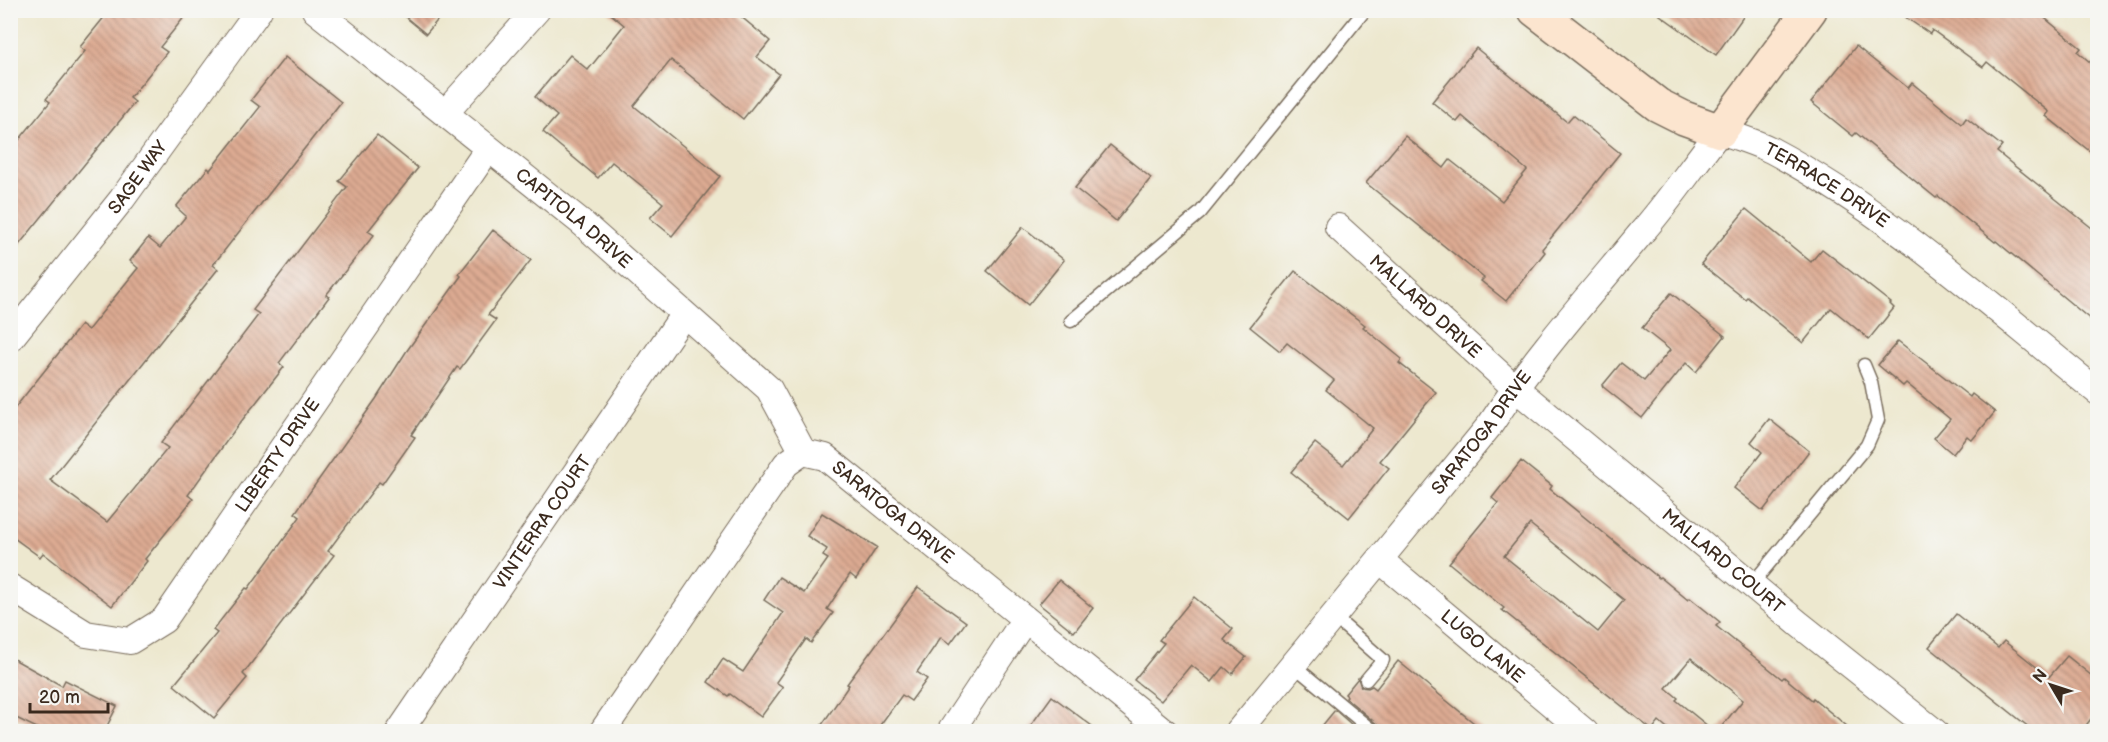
<svg xmlns="http://www.w3.org/2000/svg" width="2108" height="742" font-family="'Balsamiq Sans',sans-serif">
  <defs>
    <pattern id="building-back-hatch" width="6" height="6" patternUnits="userSpaceOnUse" patternTransform="scale(1.5)"><rect width="6" height="6" fill="#ddab93"/><path d="M-1 5l2 2M0 0l6 6M5-1l2 2" fill="none" stroke="#b48b77"/></pattern>
  </defs>
  <rect width="100%" height="100%" fill="#f6f6f2"/>
  <filter id="ink" filterUnits="userSpaceOnUse"><feTurbulence type="fractalNoise" baseFrequency=".0167" numOctaves="2"/><feDisplacementMap in="SourceGraphic" scale="12" xChannelSelector="R" yChannelSelector="G"/><feConvolveMatrix kernelMatrix="1 2 1 2 8 2 1 2 1" color-interpolation-filters="sRGB"/></filter>
  <filter id="wash" filterUnits="userSpaceOnUse"><feTurbulence type="fractalNoise" baseFrequency=".008" numOctaves="4" result="noise"/><feDisplacementMap in="SourceGraphic" scale="24" xChannelSelector="R" yChannelSelector="G"/><feGaussianBlur stdDeviation="1.35" result="paint"/><feColorMatrix in="noise" values="0 0 0 0 0 0 0 0 0 0 0 0 0 0 0 0 0 1.4 0 .05"/><feComposite in="paint" operator="in"/></filter>
  <g filter="url(#wash)">
    <rect width="100%" height="100%" fill="#ede8cf"/>
    <g id="blocks">
      <g fill="url(#building-back-hatch)" fill-rule="evenodd">
        <path d="M110 10H190L160 47 167 52 130 98 135 102 10 256V151L50 102 46 99 85 51 80 47Z"/>
        <path d="M397 10H446L426 34Z"/>
        <path d="M606 10H733L770 41 757 57 779 74 743 119 671 60 634 106 720 176 672 236 650 218 663 203 612 162 598 178 543 132 557 116 535 97 570 55 588 70 624 25Z"/>
        <path d="M1653 10H1748L1716 55Z"/>
        <path d="M1895 10H2035L2081 48 2078 52 2097 68V157L2046 116 2049 112 1987 62 1983 67 1932 30 1930 34Z"/>
        <path d="M1856 46 1908 88 1912 83 1962 124 1966 118 2002 146 1997 152 2097 232V325L1996 241 1995 242 1938 196 1936 198 1856 133 1853 136 1811 102Z"/>
        <path d="M1476 48 1567 122 1573 115 1620 153 1542 249 1545 252 1506 301 1481 281 1484 278 1366 183 1405 136 1444 168 1450 160 1502 201 1527 170 1462 116 1457 122 1432 102Z"/>
        <path d="M285 57 341 102 213 265 218 269 50 480 107 522 168 448 161 443 259 314 253 310 347 187 339 181 377 135 418 168 368 231 374 235 326 295 329 297 279 363 284 367 236 428 188 495 193 499 145 559 147 561 112 606 43 553 40 557 10 535V414L81 325 88 330 138 268 130 261 148 238 160 248 186 216 176 207 208 168 210 170 260 107 251 100Z"/>
        <path d="M1110 145 1151 178 1116 221 1075 188Z"/>
        <path d="M1746 209 1811 262 1822 249 1891 303 1890 304 1894 308 1869 339 1831 308 1803 343 1747 297 1745 299 1701 264Z"/>
        <path d="M1023 227 1064 260 1028 305 987 271Z"/>
        <path d="M493 230 531 260 488 315 496 320 460 369 457 367 411 435 415 437 382 484 379 482 328 551 334 555 243 674 247 678 214 718 174 685 217 633 213 630 246 588 248 589 300 517 295 513 376 399 406 352 461 276 459 274Z"/>
        <path d="M1295 271 1365 325 1363 327 1402 359 1399 363 1436 392 1380 461 1389 468 1349 518 1291 472 1315 443 1343 465 1373 428 1326 390 1334 380 1287 343 1280 351 1250 327Z"/>
        <path d="M1671 293 1725 336 1696 372 1686 363 1642 418 1602 386 1621 363 1644 381 1670 350 1642 328Z"/>
        <path d="M1898 341 1970 397 1972 394 1995 412 1972 440 1967 436 1953 454 1934 438 1950 419 1906 383 1903 386 1878 365Z"/>
        <path d="M1769 419 1809 451 1763 511 1734 488 1762 452 1751 442Z"/>
        <path d="M1521 461 1552 486 1550 489 1659 578 1660 577 1688 600 1690 598 1720 622 1716 626 1782 679 1784 677 1812 700 1813 698 1854 732H1717L1743 700 1691 658 1666 688 1678 698 1676 700 1715 732H1672L1659 721 1652 730 1502 610 1504 608 1449 563 1498 503 1492 498ZM1530 524 1624 600 1598 632 1504 556Z"/>
        <path d="M822 513 877 547 856 579 850 574 827 609 833 613 811 643 806 639 776 682 783 687 761 717 730 694 728 696 708 682 723 659 743 672 783 613 764 600 779 577 804 593 828 559 823 556 827 549 807 536Z"/>
        <path d="M1059 580 1093 608 1074 632 1039 604Z"/>
        <path d="M918 587 966 622 950 644 941 637 917 672 927 679 911 701 902 695 875 732H817L849 685 847 684Z"/>
        <path d="M1194 597 1233 629 1224 640 1246 657 1232 674 1224 667 1212 682 1191 665 1161 701 1134 680 1164 643 1159 640Z"/>
        <path d="M1956 614 1998 648 2004 641 2049 677 2067 656 2097 680V711L2081 732H2035L1929 647Z"/>
        <path d="M10 657 62 686 65 680 117 706 104 732H45L10 715Z"/>
        <path d="M1398 661 1485 732H1382L1379 726 1346 698 1347 696 1345 694 1358 678 1361 687 1368 688 1372 686 1376 689Z"/>
        <path d="M1052 696 1100 732H1026Z"/>
        <path d="M1335 710 1360 732H1317Z"/>
      </g>
    </g>
  </g>
  <g filter="url(#ink)">
    <use href="#blocks" fill-opacity="0" stroke="#796c5c" stroke-width="1.5"/>
    <g fill="none" stroke-linecap="round" stroke-linejoin="round">
      <defs>
        <g id="lane">
          <path d="M1071 321 1200 213 1365 10"/>
          <path d="M1752 584 1867 445 1878 420 1871 382 1864 365"/>
          <path d="M1333 616 1383 660 1366 680"/>
          <path d="M1292 664 1374 732"/>
        </g>
        <g id="street">
          <path id="s1" d="M315 10 581 222 769 389 803 452"/>
          <path d="M445 113 537 10"/>
          <path id="s2" d="M1338 227 1514 387 1799 624 1935 732"/>
          <path id="s3" d="M10 339 122 199 259 10"/>
          <path id="s4" d="M1380 560 1585 732"/>
          <path id="s5" d="M10 587 86 634 130 641 164 620 488 149"/>
          <path id="s6" d="M399 732 684 314"/>
          <path id="s7" d="M602 732 786 464 803 452 825 457 1165 732"/>
          <path d="M950 732 1025 619"/>
          <path id="s8" d="M1238 732 1490 425C1535 356 1590 295 1642 232 1670 200 1694 164 1720 131 1737 137 1755 142 1771 150 1890 213 1993 308 2098 392"/>
        </g>
        <path id="secondary" d="M1535 10 1658 105 1684 118 1720 131 1810 10"/>
      </defs>
      <use href="#lane" stroke="#796c5c" stroke-width="15"/>
      <use href="#street" stroke="#796c5c" stroke-width="28"/>
      <use href="#secondary" stroke="#796c5c" stroke-width="36"/>
      <use href="#lane" stroke="#fff" stroke-width="12"/>
      <use href="#street" stroke="#fff" stroke-width="26"/>
      <use href="#secondary" stroke="#fce5cf" stroke-width="33"/>
    </g>
  </g>
  <g text-anchor="middle" dominant-baseline="central" stroke-width="4.5" stroke-linejoin="round" paint-order="stroke">
    <g font-size="18" fill="#3b2a1e" stroke="#f6f6f2">
      <text stroke="none"><textPath href="#s3" startOffset="206">SAGE WAY</textPath></text>
      <text stroke="none"><textPath href="#s8" startOffset="891">TERRACE DRIVE</textPath></text>
      <text stroke="none"><textPath href="#s1" startOffset="332">CAPITOLA DRIVE</textPath></text>
      <text stroke="none"><textPath href="#s2" startOffset="118">MALLARD DRIVE</textPath></text>
      <text stroke="none"><textPath href="#s8" startOffset="386">SARATOGA DRIVE</textPath></text>
      <text stroke="none"><textPath href="#s5" startOffset="374">LIBERTY DRIVE</textPath></text>
      <text stroke="none"><textPath href="#s7" startOffset="456">SARATOGA DRIVE</textPath></text>
      <text stroke="none"><textPath href="#s6" startOffset="254">VINTERRA COURT</textPath></text>
      <text stroke="none"><textPath href="#s2" startOffset="510">MALLARD COURT</textPath></text>
      <text stroke="none"><textPath href="#s4" startOffset="134">LUGO LANE</textPath></text>
    </g>
  </g>
  <rect width="2108" height="742" fill="none" stroke="#f6f6f2" stroke-width="36"/>
  <g transform="translate(2051 685) rotate(309)" stroke="#f6f6f2" stroke-width="4.5" paint-order="stroke">
  <path d="M0-4.5L10 22L0 15L-10 22Z" fill="#3b2a1e"/>
  <text y="-9" font-size="16" font-weight="bold" text-anchor="middle" fill="#3b2a1e">N</text>
  </g>
  <path d="M30 703v9h78v-9" fill="none" stroke="#3b2a1e" stroke-width="3"/>
  <text x="39" y="703" font-size="18" fill="#3b2a1e" stroke="#f6f6f2" stroke-width="4.5" paint-order="stroke">20 m</text>
</svg>
